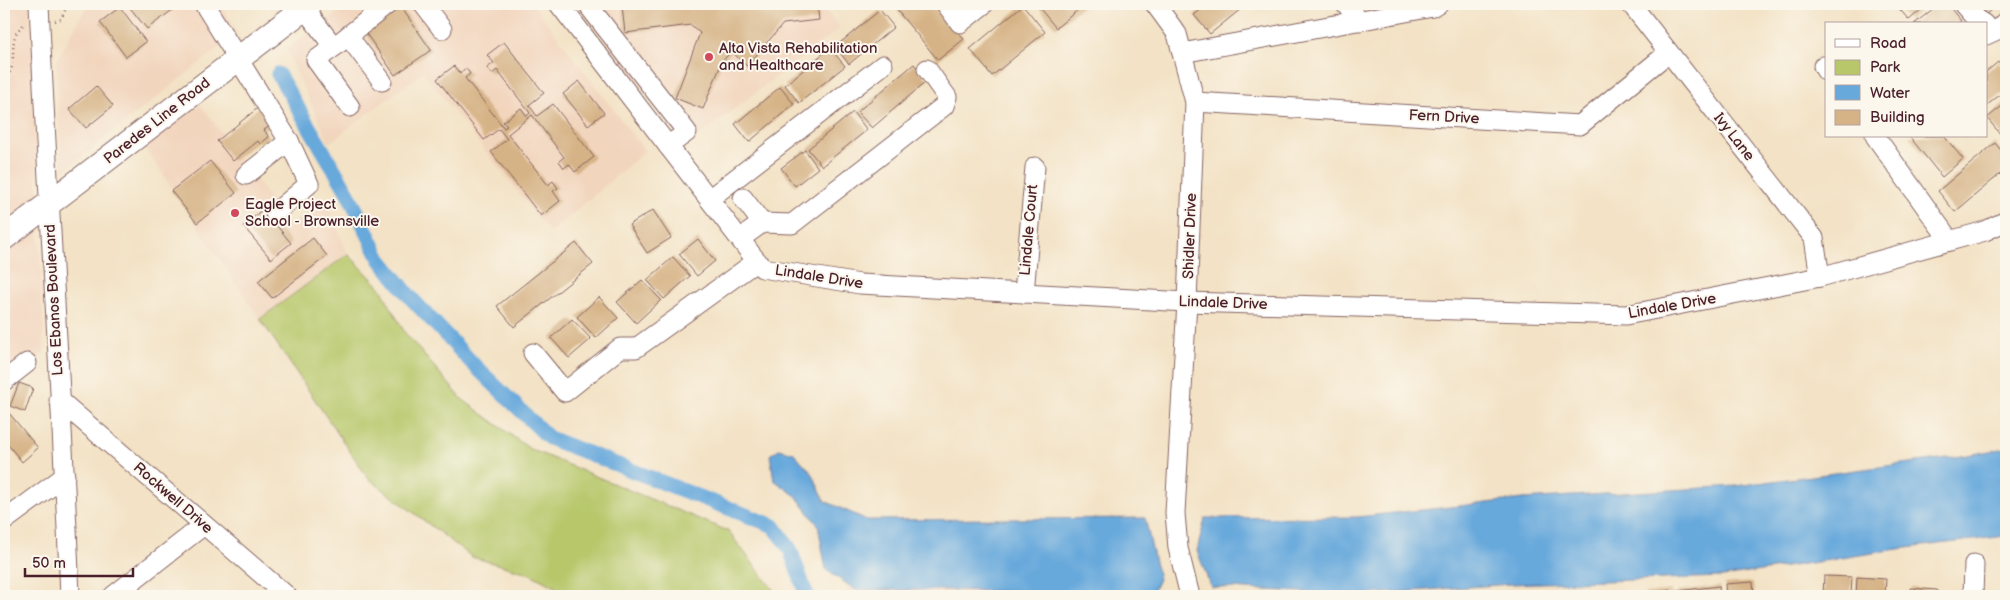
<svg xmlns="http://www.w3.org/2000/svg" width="2010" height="600" font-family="'Balsamiq Sans',sans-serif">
  <rect width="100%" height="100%" fill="#fbf7ec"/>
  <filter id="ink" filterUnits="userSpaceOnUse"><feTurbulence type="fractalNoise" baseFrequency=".02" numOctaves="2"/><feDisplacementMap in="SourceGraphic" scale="10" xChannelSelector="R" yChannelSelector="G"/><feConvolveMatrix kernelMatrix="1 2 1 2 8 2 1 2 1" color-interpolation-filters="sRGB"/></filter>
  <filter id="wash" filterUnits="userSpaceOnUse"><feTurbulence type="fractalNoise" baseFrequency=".0096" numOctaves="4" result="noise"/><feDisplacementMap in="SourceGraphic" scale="20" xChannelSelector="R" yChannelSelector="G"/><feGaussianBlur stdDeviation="1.12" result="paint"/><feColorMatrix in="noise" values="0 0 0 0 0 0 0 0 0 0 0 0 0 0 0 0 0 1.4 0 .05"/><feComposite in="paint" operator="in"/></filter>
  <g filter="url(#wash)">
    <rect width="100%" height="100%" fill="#f3e2c5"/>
    <g fill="#f2d5bd">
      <path d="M4 4H30L44 353 4 385Z"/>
      <path d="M88 4H221L238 33 62 172 56 62Z"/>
      <path d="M351 4H533L645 151 550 233 423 72 329 143 286 49Z"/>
      <path d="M576 4H821L840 28 686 146Z"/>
      <path d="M201 105 289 225 326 201 348 254 260 319 143 145Z"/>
      <path d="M846 584 1133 596H848Z"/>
    </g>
    <path fill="#b7c76a" stroke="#80734a" d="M348 254 380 287 405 333 462 399 530 449 728 531 778 596H573L528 573 472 557 368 478 260 319Z"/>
    <g fill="#68a9dc" stroke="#596484">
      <path d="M2006 448V536L1898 549 1723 577 1511 584 1356 595 1211 587 1197 551 1205 518 1357 517 1523 499 1736 486 1962 456Z"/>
      <path d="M779 449 794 453 812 473 825 501 867 520 1145 518 1159 579 1151 596 955 590H856L826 570 818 525 796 496 774 480 770 455Z"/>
    </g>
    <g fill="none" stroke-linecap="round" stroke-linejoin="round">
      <path stroke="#68a9dc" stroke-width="15" d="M278 74 348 193 380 259 411 298 474 365 549 438 774 526 790 549 807 596"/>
    </g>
    <g id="blocks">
      <g fill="#d6b386">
        <path d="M127 4H172L175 8 147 29Z"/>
        <path d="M624 4H817L819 20 783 24 747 66 731 51 722 62 703 109 675 98 700 33 691 25 625 33 622 6Z"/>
        <path d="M900 4H936L964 39 938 60 895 8Z"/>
        <path d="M1036 4H1085L1056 28Z"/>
        <path d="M1208 4H1247L1210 34 1194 15Z"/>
        <path d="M1895 4H1928L1909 20Z"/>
        <path d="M1939 4H1947L1961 21 1957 24H1914Z"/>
        <path d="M1976 4H1998L1985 15Z"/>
        <path d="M1023 5 1045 32 992 76 970 49Z"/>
        <path d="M120 7 146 42 126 57 100 22Z"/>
        <path d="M401 7 431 50 395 75 365 32Z"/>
        <path d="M880 10 894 27 849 64 835 47Z"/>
        <path d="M504 42 544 93 529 105 537 116 553 104 594 157 575 172 569 164 564 168 559 161 564 157 532 115 508 134 548 185 553 181 558 188 553 191 560 201 541 216 491 152 507 139 499 129 484 140 437 79 454 66 460 73 466 68 470 74 465 78 504 128 507 126 503 122 521 108 527 116 530 113 497 70 492 74 487 68 494 63 487 55Z"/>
        <path d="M830 48 845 66 799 103 785 85Z"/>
        <path d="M1998 62 2006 72 2005 78 2006 90 1986 106V72Z"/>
        <path d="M914 64 928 80 872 128 857 112Z"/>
        <path d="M579 81 604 113 588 125 563 94Z"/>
        <path d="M96 86 113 106 86 128 69 109Z"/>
        <path d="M780 87 794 104 749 142 735 124Z"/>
        <path d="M2006 103V141L1987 118Z"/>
        <path d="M259 107 273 124 264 130 269 137 260 144 258 141 233 161 217 141Z"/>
        <path d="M853 112 867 130 822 166 808 149Z"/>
        <path d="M1909 136H1944L1963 159 1942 177Z"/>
        <path d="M1995 143 2006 156V169L1955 212 1938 191Z"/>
        <path d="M805 150 818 168 795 186 781 168Z"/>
        <path d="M210 161 236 193 197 223 171 191Z"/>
        <path d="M263 209 291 243 271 259 243 226Z"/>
        <path d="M653 210 671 238 647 253 629 225Z"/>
        <path d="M313 238 327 256 272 298 258 281Z"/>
        <path d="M698 239 715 261 697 276 679 254Z"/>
        <path d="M576 243 593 264 514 327 497 306Z"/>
        <path d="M673 257 690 276 664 299 647 280Z"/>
        <path d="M642 280 661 300 636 323 617 302Z"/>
        <path d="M599 297 618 318 596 338 577 317Z"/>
        <path d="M572 319 591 339 569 358 551 338Z"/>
        <path d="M19 383 33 388 25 412 10 406Z"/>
        <path d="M4 407 38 448 22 462 4 440Z"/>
        <path d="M1824 576 1852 577 1851 596H1823Z"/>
        <path d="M1857 577 1886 579 1885 596H1856Z"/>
        <path d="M1753 582 1754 596H1726L1725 584Z"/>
        <path d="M1719 586 1720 596H1678L1677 591Z"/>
        <path d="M1911 588 1937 590V596H1911Z"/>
        <path d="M1671 590 1672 596H1645V593Z"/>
      </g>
    </g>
  </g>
  <g filter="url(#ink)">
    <use href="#blocks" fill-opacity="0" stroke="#856361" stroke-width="1"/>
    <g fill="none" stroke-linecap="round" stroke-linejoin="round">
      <defs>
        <g id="minor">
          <path d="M39 4C48 201 62 399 70 596"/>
          <path d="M204 4 289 141 309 184 275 213"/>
          <path d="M423 4 442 29"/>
          <path d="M559 4 762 268 860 284 1187 302 1626 315 1820 277 1985 231 2006 221"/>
          <path d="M946 4 960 23 984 4"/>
          <path d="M1155 4 1177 34 1195 102 1187 302 1175 513 1178 548 1190 596"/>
          <path d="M1346 4 1360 21"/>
          <path d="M1631 4 1814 238 1820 277"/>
          <path d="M1963 4 1976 19 1984 24"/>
          <path d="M304 8 334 47 316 60 350 107"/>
          <path d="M591 9 687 132 668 146"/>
          <path d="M1986 35 1997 30 2006 21"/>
          <path d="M348 36 382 81"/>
          <path d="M334 47 388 4"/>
          <path d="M1182 53 1433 7 1438 4"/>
          <path d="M1823 66 1826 71"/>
          <path d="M1195 102 1580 125 1668 53"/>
          <path d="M1875 136 1950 241"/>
          <path d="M246 175 289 141"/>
          <path d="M743 198 762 223"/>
          <path d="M709 199 883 65"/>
          <path d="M740 239 762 223 792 224 944 106 947 97 927 69"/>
          <path d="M1024 293 1035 167"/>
          <path d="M533 353 565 392 620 348H636L757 261"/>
          <path d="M4 381 27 363"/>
          <path d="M59 400 287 596"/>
          <path d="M4 521 65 476"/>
          <path d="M113 596 204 525"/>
          <path d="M1973 596 1974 564"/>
        </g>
        <path id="major" d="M4 238 310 4"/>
      </defs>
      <use href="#minor" stroke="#856361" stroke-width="21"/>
      <use href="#major" stroke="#856361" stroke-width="26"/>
      <g stroke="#856361" stroke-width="2.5" stroke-dasharray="1 4" stroke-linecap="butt">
        <path d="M55 21 61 19 68 4"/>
        <path d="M4 81C7 76 11 72 12 66 15 51 9 34 25 24"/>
      </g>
      <use href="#minor" stroke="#fff" stroke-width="19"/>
      <use href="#major" stroke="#fff" stroke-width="24"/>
    </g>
  </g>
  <g fill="#d1495b" stroke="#fbf7ec" stroke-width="2">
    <circle cx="709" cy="57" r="5"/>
    <circle cx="235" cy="213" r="5"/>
  </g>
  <g text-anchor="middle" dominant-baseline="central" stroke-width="4" stroke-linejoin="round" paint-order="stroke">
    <g font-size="15" fill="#4a1f2b" stroke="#fbf7ec" text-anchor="start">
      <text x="719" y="48">Alta Vista Rehabilitation<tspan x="719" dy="17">and Healthcare</tspan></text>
      <text x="245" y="204">Eagle Project<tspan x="245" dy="17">School - Brownsville</tspan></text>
    </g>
    <g font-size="15" fill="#4a1f2b" stroke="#fbf7ec">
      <text transform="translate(1444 117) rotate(3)">Fern Drive</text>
      <text transform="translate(157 121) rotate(-38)">Paredes Line Road</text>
      <text transform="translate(1734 137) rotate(52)">Ivy Lane</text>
      <text transform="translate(1029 230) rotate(-85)">Lindale Court</text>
      <text transform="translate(1190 236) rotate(-88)">Shidler Drive</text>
      <text transform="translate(819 277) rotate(9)">Lindale Drive</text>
      <text transform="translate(54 300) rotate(-93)">Los Ebanos Boulevard</text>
      <text transform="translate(1223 303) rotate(2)">Lindale Drive</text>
      <text transform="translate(1672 306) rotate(-10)">Lindale Drive</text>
      <text transform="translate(173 498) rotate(41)">Rockwell Drive</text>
    </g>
  </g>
  <rect width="2010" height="600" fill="none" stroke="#fbf7ec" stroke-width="20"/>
  <rect x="1825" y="22" width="162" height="115" fill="#fbf7ec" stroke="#b4a19f"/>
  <rect x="1835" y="39" width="25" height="8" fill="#ffffff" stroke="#b4a19f"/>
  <text x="1870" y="48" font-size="15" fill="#4a1f2b">Road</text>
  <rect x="1835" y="60" width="25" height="15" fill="#b7c76a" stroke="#b4a19f"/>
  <text x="1870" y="72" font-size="15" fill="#4a1f2b">Park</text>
  <rect x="1835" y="85" width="25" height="15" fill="#68a9dc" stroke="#b4a19f"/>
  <text x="1870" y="98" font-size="15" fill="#4a1f2b">Water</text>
  <rect x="1835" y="110" width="25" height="15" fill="#d6b386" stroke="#b4a19f"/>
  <text x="1870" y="122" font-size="15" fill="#4a1f2b">Building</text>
  <path d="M25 568v8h108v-8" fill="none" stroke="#4a1f2b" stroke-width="2.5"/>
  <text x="32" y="568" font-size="15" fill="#4a1f2b" stroke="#fbf7ec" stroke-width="4" paint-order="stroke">50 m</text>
</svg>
